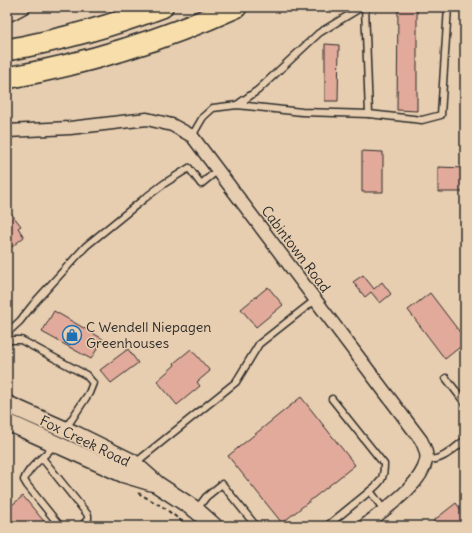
<svg xmlns="http://www.w3.org/2000/svg" width="472" height="533" font-family="Delius,sans-serif">
  <rect width="100%" height="100%" fill="#e8ceb0"/>
  <filter id="ink" filterUnits="userSpaceOnUse"><feTurbulence type="fractalNoise" baseFrequency=".025" numOctaves="2"/><feDisplacementMap in="SourceGraphic" scale="8" xChannelSelector="R" yChannelSelector="G"/><feConvolveMatrix kernelMatrix="1 2 1 2 8 2 1 2 1" color-interpolation-filters="sRGB"/></filter>
  <g filter="url(#ink)">
    <g fill="#e2aa9b" stroke="#2b2b2b">
      <path d="M398 7H417V111L397 110Z"/>
      <path d="M325 44 339 45 338 101H325Z"/>
      <path d="M362 151 383 152V192H362Z"/>
      <path d="M438 167 465 168V192H438Z"/>
      <path d="M7 208 21 226 18 228 24 237 8 250 7 248Z"/>
      <path d="M363 275 374 289 382 282 391 294 380 303 371 292 365 297 353 282Z"/>
      <path d="M268 287 283 305 256 327 241 309Z"/>
      <path d="M430 293 465 339V343L445 359 408 310Z"/>
      <path d="M54 311 103 339 91 359 42 332Z"/>
      <path d="M128 349 138 363 111 383 100 370Z"/>
      <path d="M191 349 210 371 197 382 200 386 177 405 157 381 175 365 174 363Z"/>
      <path d="M301 397 355 465 282 523 228 456Z"/>
      <path d="M23 496 47 525 46 526H7V509Z"/>
      <path d="M456 503 465 515V522L460 526H437L433 521Z"/>
    </g>
    <g fill="none" stroke-linecap="round" stroke-linejoin="round">
      <defs>
        <g id="service">
          <path d="M365 7 369 114"/>
          <path d="M237 105 258 90 319 33 362 7"/>
          <path d="M192 136 203 117 213 108 237 105 302 112 369 114 422 120 441 115 448 7"/>
          <path d="M7 333 20 321 35 302 86 246 145 198 165 183 189 168 201 184 218 170"/>
          <path d="M7 340H21L86 375 93 383 89 393 66 428"/>
          <path d="M446 378 465 403"/>
          <path d="M332 399 384 464C384 479 381 482 370 491"/>
          <path d="M55 444C46 456 29 466 24 480L27 485 60 526"/>
          <path d="M42 458 88 515V519L82 526"/>
          <path d="M426 460C443 461 453 449 465 440"/>
          <path d="M134 464 236 382 259 344 315 300"/>
          <path d="M197 509 206 497 222 484 256 526"/>
          <path d="M327 526 370 491 384 510"/>
        </g>
        <g id="minor">
          <path d="M7 13 11 14 24 7"/>
          <path d="M7 131 70 128 147 119 172 125 192 136 421 440C424 446 428 454 426 461 421 486 383 510 364 526"/>
        </g>
        <g id="secondary">
          <path d="M7 404 75 434 132 462 158 485 196 510 214 526"/>
          <path d="M7 422 123 474 153 483"/>
        </g>
        <g id="motorway">
          <path d="M7 50C60 40 112 26 162 7"/>
          <path d="M7 78C85 64 163 40 236 7"/>
        </g>
      </defs>
      <use href="#service" stroke="#2b2b2b" stroke-width="9"/>
      <use href="#minor" stroke="#2b2b2b" stroke-width="15"/>
      <use href="#secondary" stroke="#2b2b2b" stroke-width="19"/>
      <use href="#motorway" stroke="#2b2b2b" stroke-width="24"/>
      <path stroke="#2b2b2b" stroke-width="2" stroke-dasharray="4 3" stroke-linecap="butt" d="M138 493 163 507 188 526"/>
      <use href="#service" stroke="#e8ceb0" stroke-width="6"/>
      <use href="#minor" stroke="#e8ceb0" stroke-width="12"/>
      <use href="#secondary" stroke="#e8ceb0" stroke-width="16"/>
      <use href="#motorway" stroke="#f8deab" stroke-width="21"/>
    </g>
  </g>
  <defs>
    <symbol id="shop-ring" viewBox="-11 -11 22 22"><circle r="9.5" fill="#e8ceb0" stroke="#1f6fb2" stroke-width="1.5"/><path d="M-5-2.5h2.3a2.7 3.5 0 0 1 5.4 0H5L5.5 6h-11ZM-1.5-2.5h3a1.5 2.3 0 0 0-3 0Z" fill="#1f6fb2"/></symbol>
  </defs>
  <g fill-rule="evenodd">
    <use href="#shop-ring" x="61" y="324" width="22" height="22"/>
  </g>
  <g text-anchor="middle" dominant-baseline="central" stroke-width="3" stroke-linejoin="round" paint-order="stroke">
    <g font-size="14" fill="#2b2b2b" stroke="#e8ceb0">
      <text transform="translate(296 249) rotate(53)">Cabintown Road</text>
      <text transform="translate(85 441) rotate(26)">Fox Creek Road</text>
    </g>
    <g font-size="14" fill="#2b2b2b" stroke="#e8ceb0" text-anchor="start">
      <text x="86" y="327">C Wendell Niepagen<tspan x="86" dy="16">Greenhouses</tspan></text>
    </g>
  </g>
  <rect width="472" height="533" fill="none" stroke="#e8ceb0" stroke-width="24"/>
  <rect x="12" y="12" width="448" height="509" fill="none" stroke="#2b2b2b" stroke-width="1.5" filter="url(#ink)"/>
</svg>
